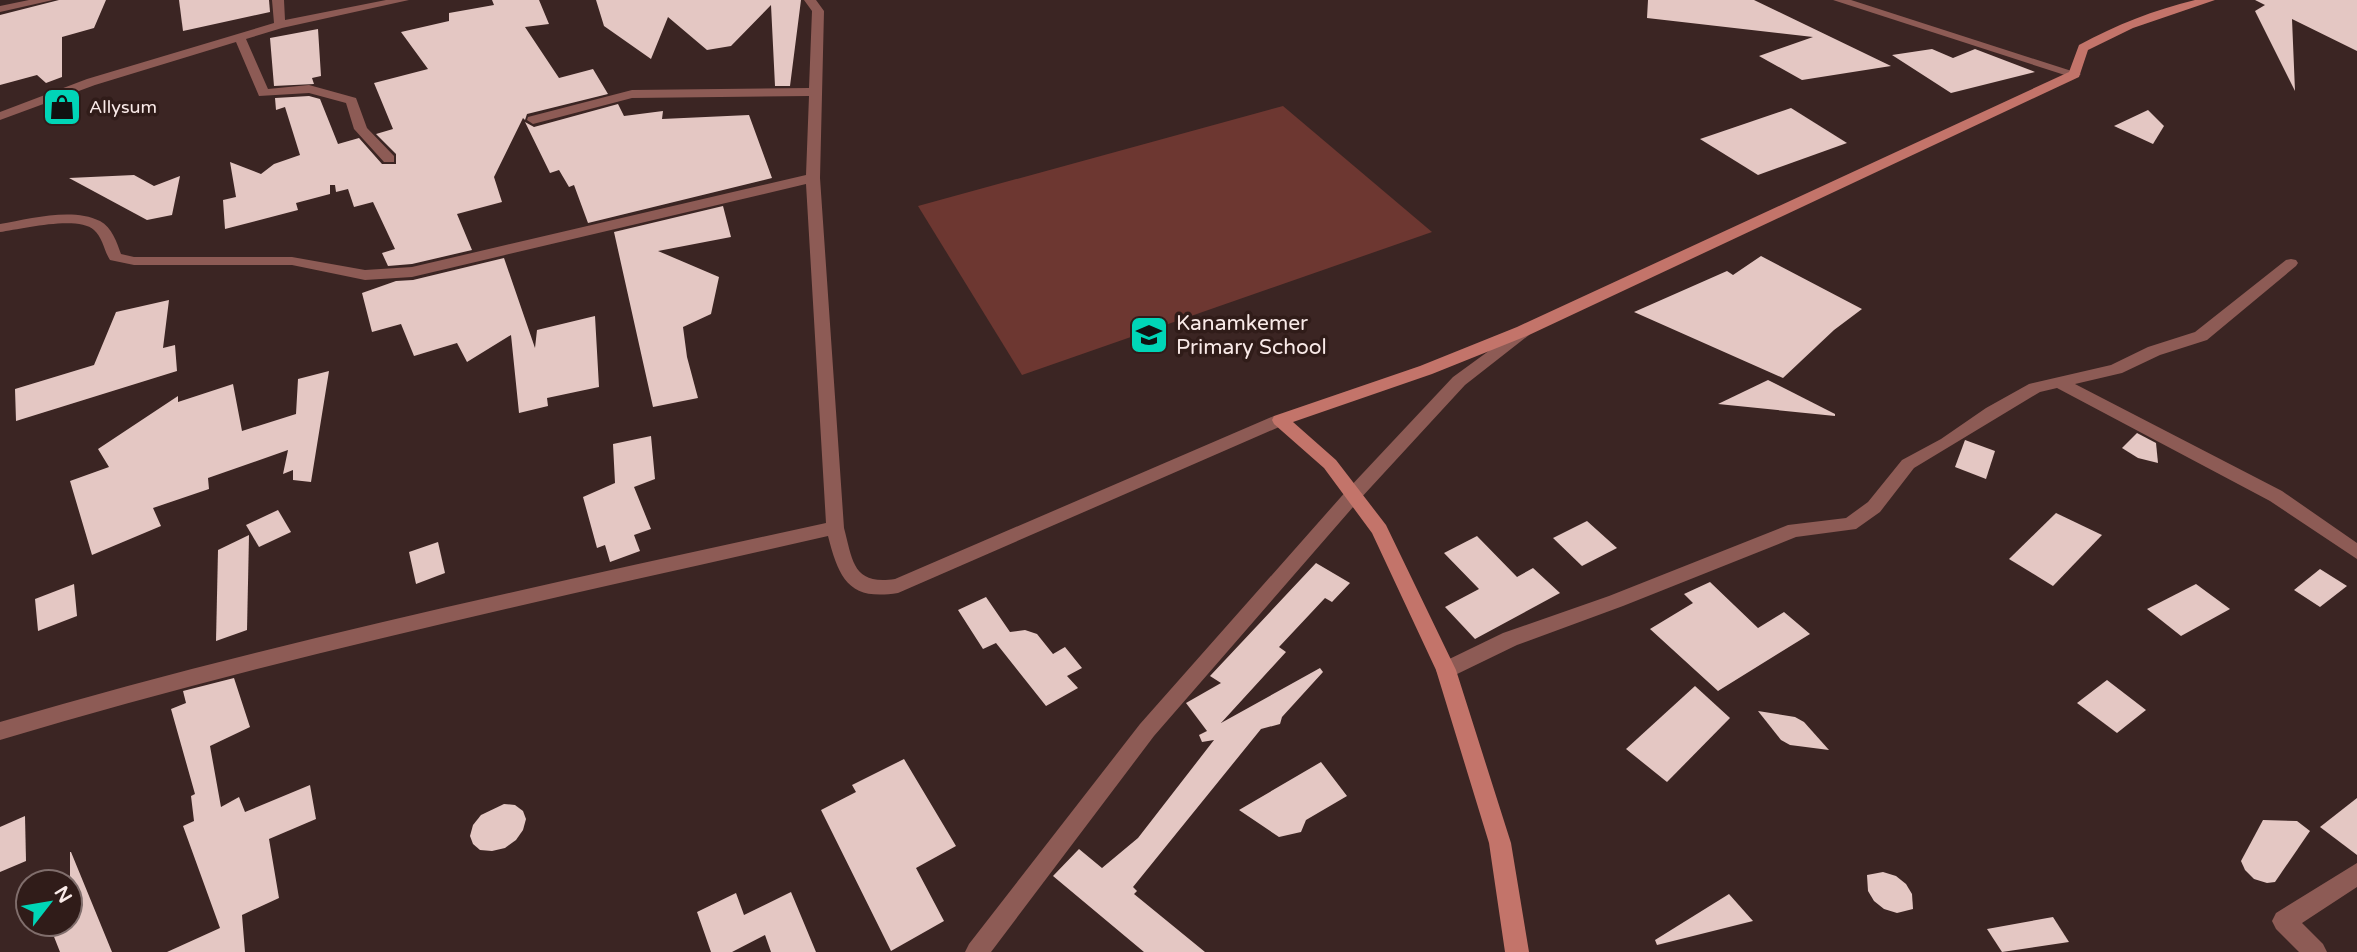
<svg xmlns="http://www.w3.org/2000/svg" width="2357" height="952" font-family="'Varela Round',sans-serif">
  <rect width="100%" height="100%" fill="#3b2523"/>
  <path fill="#6d3731" d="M1283 106 1432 232 1022 375 918 206Z"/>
  <g fill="#e4c7c3">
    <path d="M59 0H106L94 28 62 37V77L46 83 37 75 0 85V15Z"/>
    <path d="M179 0H269L270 12 183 31Z"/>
    <path d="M492 0H539L549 24 525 27 559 78 593 69 608 94 527 114 525 120 523 118 494 177 502 202 457 214 472 250 412 264 388 266 382 253 395 249 373 202 354 207 348 189 336 192 335 185H330V194L296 203 298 210 225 229 223 200 236 197 230 162 261 174 274 164 300 155 285 107 276 110 275 98 309 96 320 99 338 144 359 138 382 164H396V154L376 134 393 129 374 83 428 69 401 32 449 21V13L494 5Z"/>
    <path d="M596 0H801L790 86H775L771 5 731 46 707 50 668 17 651 59 604 26Z"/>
    <path d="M1648 0H1754L1891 66 1802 80 1759 56 1813 37 1647 18Z"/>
    <path d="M2255 0H2357V51L2292 19 2295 91 2255 11 2265 5Z"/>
    <path d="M318 29 321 76 312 78 314 84 274 86 270 38Z"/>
    <path d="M1932 49 1953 58 1975 49 2035 72 1951 93 1892 55Z"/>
    <path d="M618 104 624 116 663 111 662 119 749 115 772 178 588 223 574 185 569 187 559 170 550 173 525 122 534 127Z"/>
    <path d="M1791 108 1847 143 1758 175 1700 139Z"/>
    <path d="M2148 110 2164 126 2153 144 2114 126Z"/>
    <path d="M134 175 154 186 180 176 172 215 147 220 69 178Z"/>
    <path d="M723 206 731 237 658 251 719 277 711 314 683 327 687 357 698 398 653 407 614 232Z"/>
    <path d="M1761 256 1862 309 1834 330 1783 378 1634 312 1727 271 1733 275Z"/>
    <path d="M504 258 535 348 537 330 595 316 599 387 547 398 548 406 519 413 511 335 467 362 457 343 414 356 401 324 372 332 362 293 396 281 413 280Z"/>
    <path d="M169 300 163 348 175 345 177 371 16 421 15 389 94 365 116 312Z"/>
    <path d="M329 371 311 482 293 480V470L283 474 288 450 208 478 209 489 153 508 161 526 92 555 70 481 109 467 98 449 178 396V402L233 384 242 431 296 414 298 379Z"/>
    <path d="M1768 380 1835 414V416L1718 404Z"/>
    <path d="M2137 433 2156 443 2158 463 2138 458 2122 448Z"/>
    <path d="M651 436 655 479 634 487 651 529 634 535 640 551 610 562 605 545 597 548 583 497 615 483 613 444Z"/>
    <path d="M1965 440 1995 451 1986 479 1955 467Z"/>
    <path d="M278 510 291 532 259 547 246 525Z"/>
    <path d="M2056 513 2102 535 2053 586 2009 559Z"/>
    <path d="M1587 521 1617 548 1582 566 1553 538Z"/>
    <path d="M249 535 247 630 216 641 218 550Z"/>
    <path d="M1477 536 1517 577 1533 568 1560 593 1475 639 1445 607 1479 589 1444 553Z"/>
    <path d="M438 542 445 573 416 584 409 552Z"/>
    <path d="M1316 563 1350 583 1332 602 1325 598 1279 647 1286 652 1221 723 1320 668 1323 672 1282 717 1280 724 1261 729 1133 887 1137 891 1134 894 1205 952H1144L1053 876 1079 849 1102 868 1138 838 1214 740 1202 742 1199 735 1207 731 1186 703 1221 683 1210 676Z"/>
    <path d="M2320 569 2347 586 2320 607 2294 590Z"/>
    <path d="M1710 582 1758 628 1784 612 1810 634 1718 691 1650 629 1693 603 1684 594Z"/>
    <path d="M74 584 77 616 38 631 35 599Z"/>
    <path d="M2196 584 2230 609 2181 636 2147 609Z"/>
    <path d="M986 597 1010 632 1025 630 1037 634 1053 654 1065 647 1082 668 1067 676 1078 688 1046 706 996 643 983 649 958 610Z"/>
    <path d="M234 678 250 727 210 746 221 807 239 797 245 812 310 785 316 819 269 839 279 898 242 915 245 952H167L220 928 183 826 194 821 191 796 195 794 171 709 186 703 183 691Z"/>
    <path d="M2107 680 2146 710 2117 733 2077 703Z"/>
    <path d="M1695 686 1730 718 1667 782 1626 749Z"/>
    <path d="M1758 711 1795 717 1804 722 1829 750 1790 745 1781 740Z"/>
    <path d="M904 759 956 846 916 868 944 921 891 951 821 810 856 792 852 785Z"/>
    <path d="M1321 762 1347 796 1306 820 1301 832 1279 837 1239 810Z"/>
    <path d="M2357 798V855L2320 827Z"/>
    <path d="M504 804 515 805 523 811 526 819 523 830 516 840 505 848 492 851 480 850 473 844 470 836 473 825 481 815Z"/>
    <path d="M25 816 26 861 0 872V827Z"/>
    <path d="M2263 820 2297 821 2310 831 2275 882 2267 883 2254 879 2245 870 2241 861Z"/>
    <path d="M70 852H71L112 952H60L49 924H70Z"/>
    <path d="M1883 872 1896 876 1906 884 1912 894 1913 909 1897 913 1884 909 1874 901 1868 891 1867 875Z"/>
    <path d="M791 892 816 952H771L765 935 732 952H711L697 912 736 893 744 915Z"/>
    <path d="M1729 894 1753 921 1657 945 1655 940Z"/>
    <path d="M2053 917 2069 942 2002 952 1987 929Z"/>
  </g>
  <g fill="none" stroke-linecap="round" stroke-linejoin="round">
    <g fill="#8d5b55" fill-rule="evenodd">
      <path d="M29 0H53L0 12V6Z"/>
      <path d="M272 0H284L285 20 386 0H409L282 28 246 39 268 89 309 85 356 98 367 128 394 156V162H384L354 129 346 103 309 93 259 96 236 42 95 85 0 120V112L87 79 274 23Z"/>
      <path d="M804 0H816L824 11 820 178 844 528C853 562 853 585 895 579L1274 416H1286L1288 420 1286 424 898 593C849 601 839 579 828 536 550 599 273 658 0 740V722C272 642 549 584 826 523L806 184 412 277 365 280 292 265H134L110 260C104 251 103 238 94 230 78 215 21 229 0 232V224C29 219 72 207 100 221 112 227 117 243 121 254L134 257H292L365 270 412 267 806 175 809 96 632 98 533 124 527 120 528 117 632 90 809 88 812 11Z"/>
      <path d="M1833 0H1851L2081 74 2075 78 2071 77Z"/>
      <path d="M2291 259 2296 260 2298 263 2296 266 2207 340 2160 355 2122 373 2075 384 2282 491 2357 543V559L2270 501 2057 388 2040 392 1914 468 1880 512 1856 529 1796 537 1623 606 1517 645 1453 676 1446 678 1439 676 1436 670 1439 664 1503 633 1609 596 1788 525 1846 518 1868 502 1902 460 1941 439 1986 408 2029 384 2111 365 2148 347 2195 332 2286 260Z"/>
      <path d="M1523 326 1529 327 1531 331 1529 335 1465 385 1360 499 1154 736 991 952H965L969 944 1140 724 1348 489 1453 377Z"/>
      <path d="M2357 863V887L2302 923 2323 944 2327 952H2299L2276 929 2272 921 2276 913Z"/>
    </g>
    <path fill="#c3746a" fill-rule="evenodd" d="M2195 0H2215L2133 28 2088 50 2079 77 1529 335 1432 374 1293 422 1336 460 1386 525 1456 670 1511 843 1529 952H1505L1489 843 1436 670 1372 533 1324 468 1274 424 1272 420 1274 416 1420 366 1517 327 2069 72 2079 45C2116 25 2154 10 2195 0Z"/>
  </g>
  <defs>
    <symbol id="shop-square" viewBox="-11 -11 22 22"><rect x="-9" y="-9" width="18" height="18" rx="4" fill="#00d5b7" stroke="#301c19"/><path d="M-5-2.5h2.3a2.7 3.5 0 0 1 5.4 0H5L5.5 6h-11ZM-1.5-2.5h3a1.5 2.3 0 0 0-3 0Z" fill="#111"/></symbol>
    <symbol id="school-square" viewBox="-11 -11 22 22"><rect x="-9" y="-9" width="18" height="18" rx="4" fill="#00d5b7" stroke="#301c19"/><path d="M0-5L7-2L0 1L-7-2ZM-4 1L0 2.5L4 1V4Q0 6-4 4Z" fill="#111"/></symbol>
  </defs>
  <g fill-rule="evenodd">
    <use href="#shop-square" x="40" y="85" width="44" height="44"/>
    <use href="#school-square" x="1127" y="313" width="44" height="44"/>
  </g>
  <g text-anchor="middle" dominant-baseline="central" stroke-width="7" stroke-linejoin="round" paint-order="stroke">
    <g font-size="18" fill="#f9eae8" stroke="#301c19" text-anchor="start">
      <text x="89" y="107">Allysum</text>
    </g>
    <g font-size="21" fill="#f9eae8" stroke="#301c19" text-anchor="start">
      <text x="1176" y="323">Kanamkemer<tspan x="1176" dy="24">Primary School</tspan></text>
    </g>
  </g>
  <g transform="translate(49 903) rotate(59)"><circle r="33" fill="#301c19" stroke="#806e6c" stroke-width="2"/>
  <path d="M0-5L12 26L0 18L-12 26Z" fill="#00d5b7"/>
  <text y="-10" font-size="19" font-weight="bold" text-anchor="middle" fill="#f9eae8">N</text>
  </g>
</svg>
